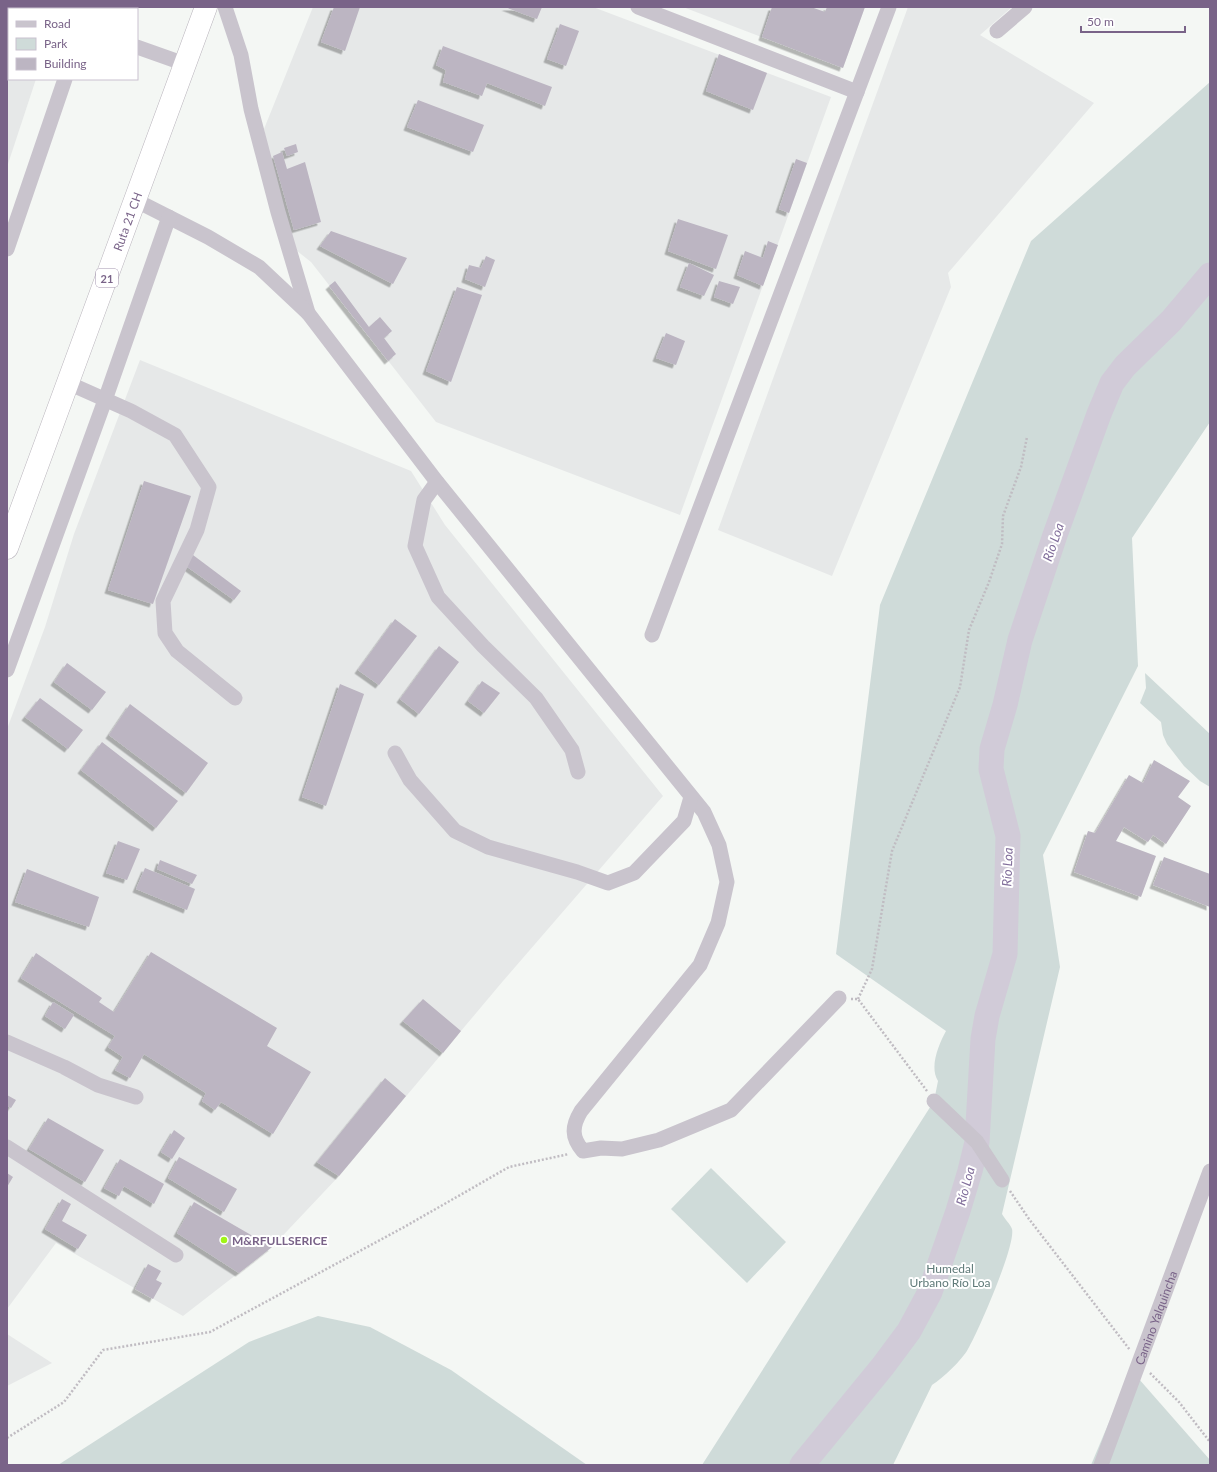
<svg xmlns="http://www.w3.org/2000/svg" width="1217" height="1472" font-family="Lato,sans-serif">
  <defs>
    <filter id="shadow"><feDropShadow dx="-3.5" dy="3.5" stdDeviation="0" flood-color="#0004"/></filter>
  </defs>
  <rect width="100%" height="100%" fill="#f4f7f4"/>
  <g fill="#e6e8e8">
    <path d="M313 7H593L831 97 680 515 436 422 311 262 287 243 264 129Z"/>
    <path d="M683 7H865L843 68Z"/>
    <path d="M908 7H1012L980 35 1094 103 948 273 951 287 832 576 718 530Z"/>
    <path d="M7 18 9 19V79H36L7 167Z"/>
    <path d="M140 360 411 471 445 525 663 796 503 981 339 1176 272 1247 183 1316 56 1243 7 1309V729L45 627 74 534Z"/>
    <path d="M7 1334 52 1363 7 1386Z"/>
  </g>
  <g fill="#cfdbd9">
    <path d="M1210 82V422L1132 538 1138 666 1043 855 1060 967 1002 1214C1004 1218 1010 1224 1012 1229 1016 1245 978 1332 968 1349 962 1360 943 1378 932 1385L893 1465H702L934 1101 938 1081C929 1067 939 1044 946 1031L836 954 880 605 1031 241Z"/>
    <path d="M1145 673 1210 734V787L1200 781 1184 766 1167 744 1163 735 1161 722 1140 703 1146 688Z"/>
    <path d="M711 1168 786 1242 747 1283 671 1209Z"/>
    <path d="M318 1316 370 1327 451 1370 587 1465H58L249 1342Z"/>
    <path d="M1131 1370 1210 1460V1465H1091Z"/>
  </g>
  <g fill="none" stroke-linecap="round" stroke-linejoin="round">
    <path stroke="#d1cbd8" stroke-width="25" d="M802 1465 883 1366 909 1331 930 1292 958 1211 970 1171 977 1142 983 1039 987 1016 1005 954 1008 836 991 769 992 749 1005 705 1020 640 1055 535 1099 414 1112 383 1125 366 1171 321 1210 275"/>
  </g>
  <g fill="#bcb5c2" filter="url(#shadow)">
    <path d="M334 7H360L345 51 321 42Z"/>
    <path d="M505 7H542L537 19Z"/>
    <path d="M772 7H811L825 12 827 7H865L843 68 762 37Z"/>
    <path d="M560 24 579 31 566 66 547 59Z"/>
    <path d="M443 46 552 87 545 106 487 83 482 96 443 82 446 70 436 65Z"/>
    <path d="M719 54 767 73 753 110 706 91Z"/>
    <path d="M418 100 484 125 473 152 407 127Z"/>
    <path d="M296 144 298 152 287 156 284 148Z"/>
    <path d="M282 152 287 169 305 162 321 222 294 230 273 156Z"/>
    <path d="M796 159 807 163 789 213 779 209Z"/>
    <path d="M678 219 728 235 716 269 668 251Z"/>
    <path d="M331 231 407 258 393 284 320 246Z"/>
    <path d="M768 241 778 245 763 286 737 275 745 251 763 258Z"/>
    <path d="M486 256 495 260 485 287 465 279 469 265 481 268Z"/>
    <path d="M689 263 714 275 704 296 680 287Z"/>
    <path d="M335 281 369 327 380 317 392 331 384 338 396 354 388 361 329 286Z"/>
    <path d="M719 281 740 287 733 304 714 297Z"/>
    <path d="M457 287 482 295 451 382 426 371Z"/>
    <path d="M666 333 685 341 676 365 656 358Z"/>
    <path d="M144 481 191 496 153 604 108 590Z"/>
    <path d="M193 555 241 591 234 600 186 566Z"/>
    <path d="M395 619 417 636 379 685 358 670Z"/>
    <path d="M439 646 459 662 419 714 400 699Z"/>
    <path d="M67 663 106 692 92 710 54 682Z"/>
    <path d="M482 681 500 693 484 713 468 701Z"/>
    <path d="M340 684 364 694 326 806 302 797Z"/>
    <path d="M40 698 83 730 68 749 25 717Z"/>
    <path d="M130 704 208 763 186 793 109 735Z"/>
    <path d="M102 742 178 801 156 828 81 770Z"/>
    <path d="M1154 760 1190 781 1178 797 1191 806 1166 844 1153 835 1148 842 1124 827 1116 841 1156 856 1141 897 1074 872 1088 831 1095 833 1129 775 1143 783Z"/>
    <path d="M118 841 140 849 127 880 106 873Z"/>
    <path d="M1164 857 1210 874V907L1153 885Z"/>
    <path d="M160 860 197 875 192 884 157 869Z"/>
    <path d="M145 868 195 889 187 910 136 889Z"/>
    <path d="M27 869 99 897 89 927 15 902Z"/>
    <path d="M151 952 277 1028 267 1046 311 1072 273 1134 221 1102 215 1110 202 1101 206 1093 144 1054 130 1078 115 1070 123 1057 108 1047 115 1036 21 978 36 953 102 998 99 1002 114 1012Z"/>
    <path d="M423 999 461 1031 443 1053 403 1021Z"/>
    <path d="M53 1002 74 1015 65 1029 45 1016Z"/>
    <path d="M385 1078 406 1096 339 1176 317 1162Z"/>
    <path d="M7 1095 16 1100 11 1108 7 1106Z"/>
    <path d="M48 1118 104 1150 85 1182 29 1149Z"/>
    <path d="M174 1130 185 1138 172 1159 161 1152Z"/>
    <path d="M179 1157 237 1189 224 1212 168 1178Z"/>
    <path d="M120 1159 164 1184 154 1204 124 1186 119 1196 104 1188Z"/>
    <path d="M7 1173 13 1177 7 1187Z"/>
    <path d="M62 1199 71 1204 62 1221 87 1235 78 1249 45 1229Z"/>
    <path d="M194 1202 272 1247 239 1273 177 1233Z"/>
    <path d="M148 1264 161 1271 156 1280 162 1283 153 1299 135 1289Z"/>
  </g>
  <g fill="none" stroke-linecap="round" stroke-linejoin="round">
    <defs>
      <g id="highway">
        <path id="s2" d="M7 548 206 7"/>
      </g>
    </defs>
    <use href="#highway" stroke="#bab5bd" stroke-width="23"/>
    <g stroke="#c0bcc2" stroke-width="2.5" stroke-dasharray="2 2" stroke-linecap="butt">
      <path d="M851 999H858L927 1091"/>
      <path d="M858 999 872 969 892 851 960 687 969 630 989 582 1002 544 1003 516 1021 467 1027 437"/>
      <path d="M1010 1191 1029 1219 1130 1350"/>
      <path d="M1150 1373 1179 1402 1210 1442"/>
      <path d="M7 1438 64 1402 103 1350 210 1332 406 1226 509 1167 569 1154"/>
    </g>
    <g stroke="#c9c4cd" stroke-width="15">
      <path d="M24 7 30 9"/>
      <path d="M225 7 241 55 251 109 278 212 308 313"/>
      <path d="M638 7 857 92"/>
      <path d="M89 9 90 7"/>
      <path d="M997 31 1025 7"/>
      <path d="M137 47 185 64"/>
      <path d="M135 200 208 237 259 267 308 313 437 482 704 812 719 845 727 882 718 923 700 965 581 1111C572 1126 571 1137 583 1151L601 1148 622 1149 659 1140 731 1110 839 998"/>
      <path d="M7 249 65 79"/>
      <path d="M68 383 131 411 175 435 209 487 197 530 163 601 165 633 177 651 235 698"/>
      <path d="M437 482 424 500 415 546 438 597 483 646 536 698 572 750 578 772"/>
      <path d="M652 635 889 7"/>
      <path d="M7 670 105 400 169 217"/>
      <path d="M395 753 410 780 455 831 488 847 577 872 608 883 634 873 684 821 691 797"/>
      <path d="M7 1042 64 1067 98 1085 136 1097"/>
      <path d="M934 1101 977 1142 1002 1180"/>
      <path d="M7 1147 176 1255"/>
      <path id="s1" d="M1101 1465 1210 1171"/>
    </g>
    <use href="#highway" stroke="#fff" stroke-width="22"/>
  </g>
  <circle fill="#a0f516" stroke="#fff" stroke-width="1.5" cx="224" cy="1240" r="4"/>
  <g text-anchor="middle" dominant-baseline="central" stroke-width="4" stroke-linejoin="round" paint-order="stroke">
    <rect fill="#fff" stroke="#a192ac" stroke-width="1" x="96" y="269" width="22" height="18" rx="3"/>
    <g font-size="11" font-weight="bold" fill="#796388">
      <text x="107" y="278">21</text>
    </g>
    <g font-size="12" fill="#796388" stroke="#fff">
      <text stroke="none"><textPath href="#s2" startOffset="348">Ruta 21 CH</textPath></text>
      <text stroke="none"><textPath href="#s1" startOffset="157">Camino Yalquincha</textPath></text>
    </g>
    <g font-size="12" font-weight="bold" fill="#796388" stroke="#fff" text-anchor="start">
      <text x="232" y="1240">M&amp;RFULLSERICE</text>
    </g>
    <g font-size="12" fill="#5f7a78" stroke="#fff">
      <text x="950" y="1268">Humedal<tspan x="950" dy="14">Urbano Río Loa</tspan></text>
    </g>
    <g font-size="13" font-style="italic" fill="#806d9a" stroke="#fff">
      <text transform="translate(1053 542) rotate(-71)">Río Loa</text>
      <text transform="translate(1007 867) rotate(-88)">Río Loa</text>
      <text transform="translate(965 1186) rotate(-75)">Río Loa</text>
    </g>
  </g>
  <rect width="1217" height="1472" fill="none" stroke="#796388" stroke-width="16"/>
  <rect x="8" y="8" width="130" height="72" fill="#ffffff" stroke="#c9c1cf"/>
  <rect x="16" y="21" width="20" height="6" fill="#c9c4cd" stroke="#c9c1cf"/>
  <text x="44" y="28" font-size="12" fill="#796388">Road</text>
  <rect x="16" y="38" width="20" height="12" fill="#cfdbd9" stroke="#c9c1cf"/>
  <text x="44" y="48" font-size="12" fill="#796388">Park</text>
  <rect x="16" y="58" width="20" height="12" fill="#bcb5c2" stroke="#c9c1cf"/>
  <text x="44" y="68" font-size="12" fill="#796388">Building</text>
  <path d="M1081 26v6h104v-6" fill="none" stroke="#796388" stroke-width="2"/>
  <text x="1087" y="26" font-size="12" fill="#796388" stroke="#ffffff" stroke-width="3" paint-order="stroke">50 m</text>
</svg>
